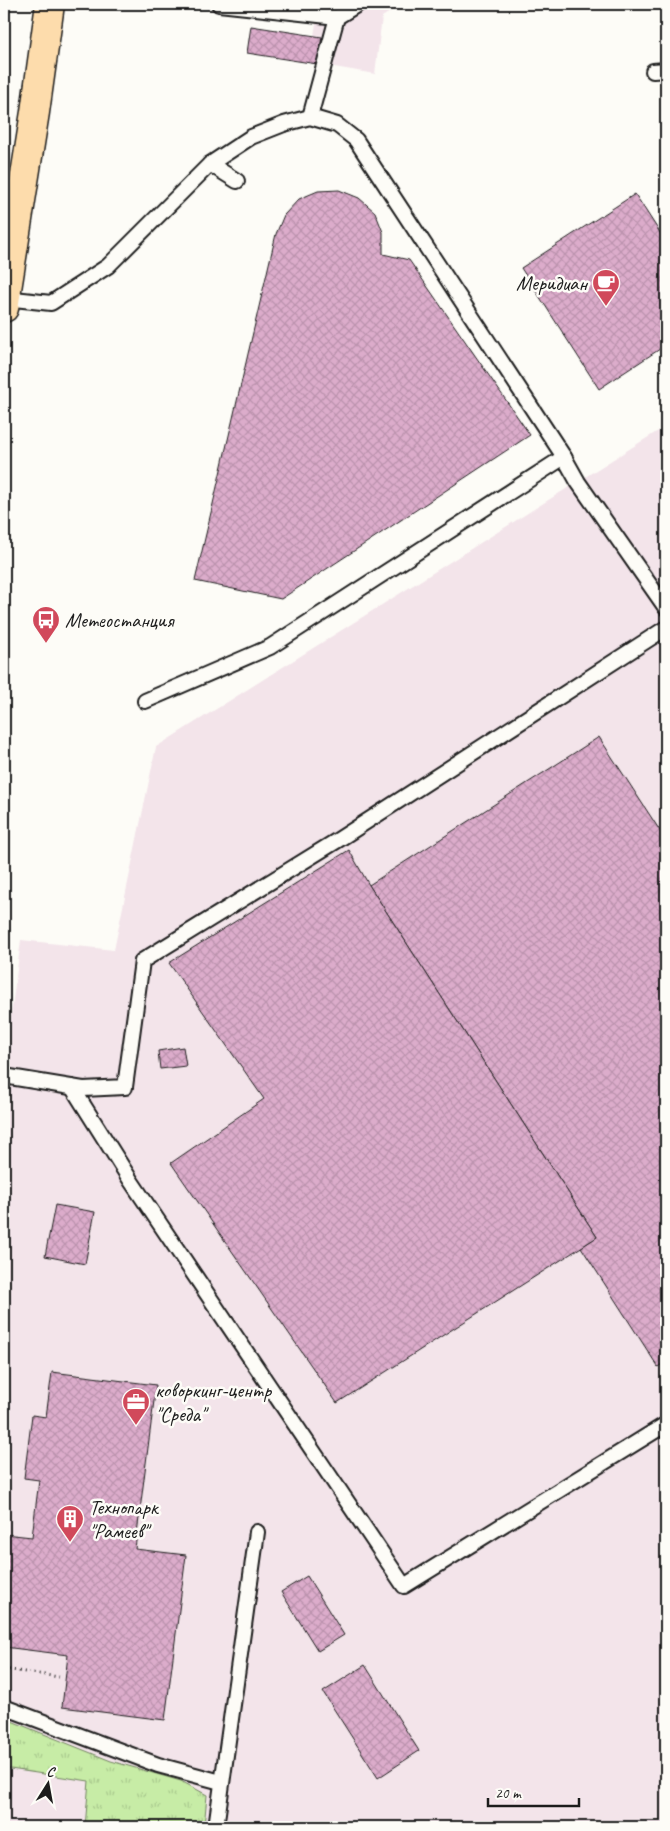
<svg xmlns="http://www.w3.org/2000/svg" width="670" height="1831" font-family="Caveat,sans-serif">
  <defs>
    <pattern id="grass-tufts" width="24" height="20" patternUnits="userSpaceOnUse" patternTransform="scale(1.25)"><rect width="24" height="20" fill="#c7eca6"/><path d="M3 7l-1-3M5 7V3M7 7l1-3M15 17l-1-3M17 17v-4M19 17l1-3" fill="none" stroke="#aaca8e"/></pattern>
    <pattern id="building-cross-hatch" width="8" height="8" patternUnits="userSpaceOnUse" patternTransform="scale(1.25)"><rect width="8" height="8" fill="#dcaccb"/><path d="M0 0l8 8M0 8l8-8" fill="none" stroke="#bc93ae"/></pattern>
  </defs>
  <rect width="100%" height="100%" fill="#fdfcf7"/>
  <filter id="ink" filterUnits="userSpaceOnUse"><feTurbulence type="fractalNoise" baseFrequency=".02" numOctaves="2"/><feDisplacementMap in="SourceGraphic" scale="10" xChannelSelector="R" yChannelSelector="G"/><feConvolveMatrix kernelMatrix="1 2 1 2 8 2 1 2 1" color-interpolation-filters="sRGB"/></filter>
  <g filter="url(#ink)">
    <g fill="#f3e4ea">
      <path d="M319 4H403L382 17 375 74 317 64 322 37 314 36Z"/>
      <path d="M666 426V1827H4V1067L21 940 114 950 156 747Z"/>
    </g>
    <path fill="url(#grass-tufts)" stroke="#728461" d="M4 1718 111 1761 181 1781 207 1795 204 1827H85L89 1781 4 1768Z"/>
    <g fill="url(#building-cross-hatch)" stroke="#1c1c1c">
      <path d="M251 26 322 37 317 64 247 53Z"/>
      <path d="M339 190 359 198 375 212 383 232V254L409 260 530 435 281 599 195 581 276 234 284 215 299 199 318 191Z"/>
      <path d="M635 194 666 242V345L599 389 521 268Z"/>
      <path d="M599 737 666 840V1361L658 1367 581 1247 597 1237 369 885Z"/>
      <path d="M349 850 369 885 597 1237 337 1403 171 1163 264 1099 169 963Z"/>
      <path d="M183 1047 186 1066 160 1069 158 1051Z"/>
      <path d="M55 1205 95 1212 85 1264 45 1256Z"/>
      <path d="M52 1372 156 1385 135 1549 186 1555 165 1720 62 1707 68 1655 4 1647V1534L32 1537 39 1480 24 1478 32 1415 46 1417Z"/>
      <path d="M307 1576 344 1635 318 1651 281 1592Z"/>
      <path d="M365 1665 419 1751 378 1778 323 1692Z"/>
    </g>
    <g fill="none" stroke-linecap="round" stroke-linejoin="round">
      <defs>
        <g id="service">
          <path d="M219 4 337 17 358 4"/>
          <path d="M653 71 666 70"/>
          <path d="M310 117 337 17"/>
          <path d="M210 164 237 181"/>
          <path d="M5 298 51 303 108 266 210 164 251 137 284 124 310 117 337 125 356 140 564 457 578 482 666 608"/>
          <path d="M145 701 270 647 564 457"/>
          <path d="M4 1076 83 1089 125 1087 142 961 338 840 666 628"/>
          <path d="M72 1087 131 1181 404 1586 663 1426"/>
          <path d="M4 1707 158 1765 221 1782"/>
          <path d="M216 1827 257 1532"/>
        </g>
        <path id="primary" d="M4 308 35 112 50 4"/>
      </defs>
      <use href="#service" stroke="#1c1c1c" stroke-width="18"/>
      <use href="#primary" stroke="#1c1c1c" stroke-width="31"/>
      <path stroke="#1c1c1c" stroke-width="3" stroke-dasharray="1 4" stroke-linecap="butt" d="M4 1669 59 1677"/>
      <use href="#service" stroke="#fdfcf7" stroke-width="14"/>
      <use href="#primary" stroke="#fddcac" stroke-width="28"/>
    </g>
  </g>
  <defs>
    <symbol id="cafe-pin" viewBox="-11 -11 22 30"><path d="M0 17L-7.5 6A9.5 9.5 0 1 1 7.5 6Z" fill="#d1495b" stroke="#fdfcf7"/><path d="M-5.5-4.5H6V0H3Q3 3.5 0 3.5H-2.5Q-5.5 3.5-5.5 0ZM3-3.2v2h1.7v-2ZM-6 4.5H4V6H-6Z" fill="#fff"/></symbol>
    <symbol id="bus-pin" viewBox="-11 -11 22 30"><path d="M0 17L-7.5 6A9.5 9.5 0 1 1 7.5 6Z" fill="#d1495b" stroke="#fdfcf7"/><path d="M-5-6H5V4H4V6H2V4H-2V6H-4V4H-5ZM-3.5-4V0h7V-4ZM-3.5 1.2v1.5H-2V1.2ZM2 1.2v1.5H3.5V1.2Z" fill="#fff"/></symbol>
    <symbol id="office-pin" viewBox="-11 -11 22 30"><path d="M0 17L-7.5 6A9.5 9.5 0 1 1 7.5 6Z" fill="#d1495b" stroke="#fdfcf7"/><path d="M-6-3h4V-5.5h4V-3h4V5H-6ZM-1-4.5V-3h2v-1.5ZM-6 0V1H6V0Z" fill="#fff"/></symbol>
    <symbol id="building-pin" viewBox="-11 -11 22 30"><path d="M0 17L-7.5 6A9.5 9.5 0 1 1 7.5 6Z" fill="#d1495b" stroke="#fdfcf7"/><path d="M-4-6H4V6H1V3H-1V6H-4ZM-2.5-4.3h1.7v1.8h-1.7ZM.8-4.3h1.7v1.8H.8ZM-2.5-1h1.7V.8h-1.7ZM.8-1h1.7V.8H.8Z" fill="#fff"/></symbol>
  </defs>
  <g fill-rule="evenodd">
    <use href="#cafe-pin" x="590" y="267" width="32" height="43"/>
    <use href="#bus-pin" x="30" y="604" width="32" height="43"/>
    <use href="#office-pin" x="120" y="1386" width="32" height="43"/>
    <use href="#building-pin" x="54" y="1503" width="32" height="43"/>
  </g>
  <g text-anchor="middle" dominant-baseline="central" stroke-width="5" stroke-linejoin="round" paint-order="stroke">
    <g font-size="21" fill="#1c1c1c" stroke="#fdfcf7" text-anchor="start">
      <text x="587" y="283" text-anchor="end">Меридиан</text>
      <text x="65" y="620">Метеостанция</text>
      <text x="155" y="1390">коворкинг-центр<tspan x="155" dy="24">"Среда"</tspan></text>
      <text x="89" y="1507">Технопарк<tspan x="89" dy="24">"Рамеев"</tspan></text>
    </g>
  </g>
  <rect width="670" height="1831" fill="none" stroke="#fdfcf7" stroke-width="20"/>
  <rect x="10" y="10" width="650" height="1811" fill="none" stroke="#1c1c1c" stroke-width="2" filter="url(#ink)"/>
  <g transform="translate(48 1784) rotate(11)" stroke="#fdfcf7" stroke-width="4" paint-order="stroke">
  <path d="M0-4L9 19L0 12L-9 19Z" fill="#1c1c1c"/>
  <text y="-8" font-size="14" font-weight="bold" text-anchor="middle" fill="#1c1c1c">С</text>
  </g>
  <path d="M488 1798v8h91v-8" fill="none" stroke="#1c1c1c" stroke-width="2.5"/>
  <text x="495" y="1798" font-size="15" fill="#1c1c1c" stroke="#fdfcf7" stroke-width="4" paint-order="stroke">20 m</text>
</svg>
